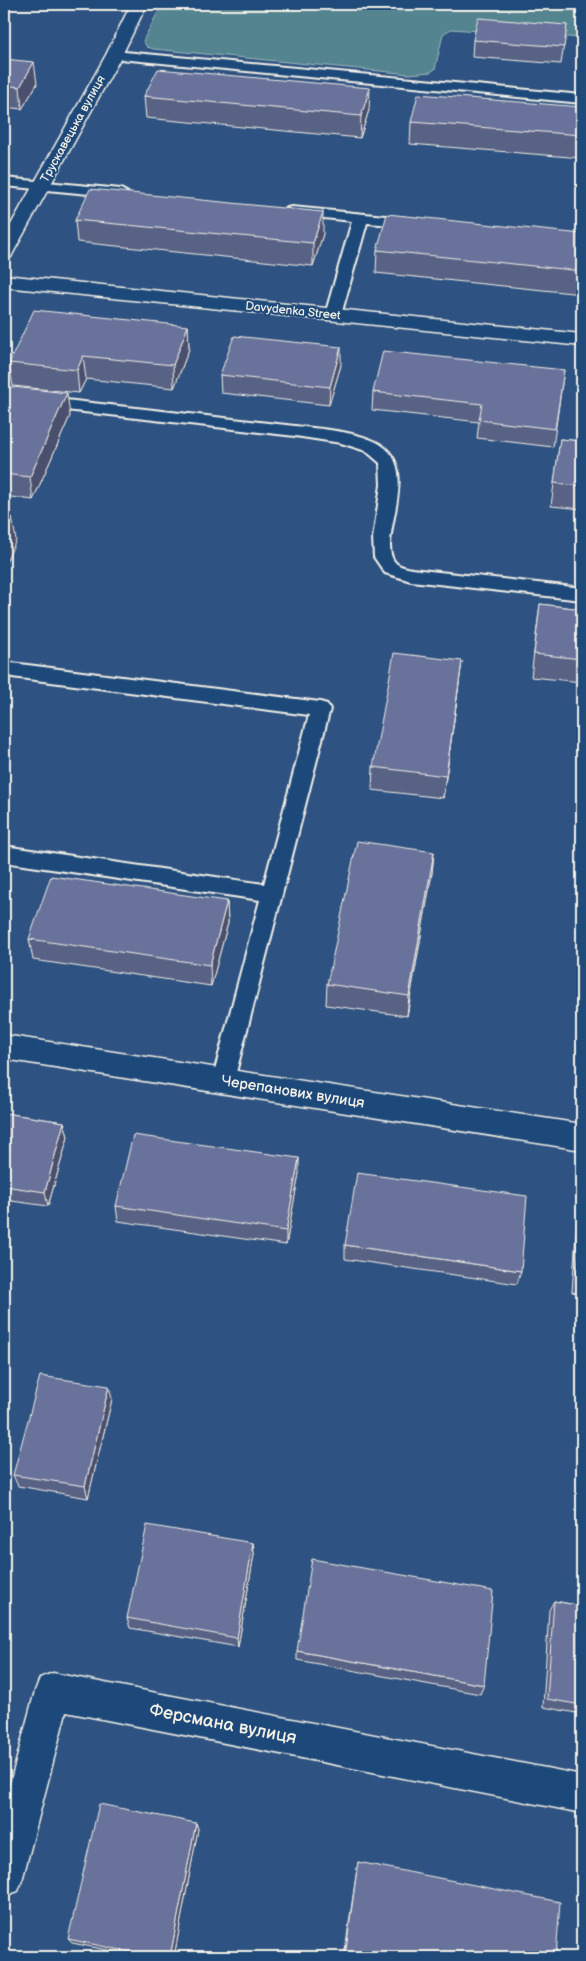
<svg xmlns="http://www.w3.org/2000/svg" width="586" height="1961" font-family="'Balsamiq Sans',sans-serif">
  <rect width="100%" height="100%" fill="#2e5281"/>
  <filter id="ink" filterUnits="userSpaceOnUse"><feTurbulence type="fractalNoise" baseFrequency=".02" numOctaves="2"/><feDisplacementMap in="SourceGraphic" scale="10" xChannelSelector="R" yChannelSelector="G"/><feConvolveMatrix kernelMatrix="1 2 1 2 8 2 1 2 1" color-interpolation-filters="sRGB"/></filter>
  <g filter="url(#ink)">
    <path fill="#52848f" stroke="#a3babc" d="M162 4H582V38L451 29 443 34 435 69 431 72 410 74 154 49 147 47 143 41Z"/>
    <g fill="none" stroke-linecap="round" stroke-linejoin="round">
      <defs>
        <g id="lane">
          <path d="M114 51 582 95V103L109 58 107 55 109 52Z"/>
          <path d="M4 178 121 189 128 193 121 197 4 186Z"/>
          <path d="M292 207 417 219 424 223 417 227 367 223 341 315 333 320 325 315 352 221 287 214 285 211 287 208Z"/>
          <path d="M4 393 295 426C319 429 356 431 378 443 426 470 372 544 397 564 401 567 408 568 412 569L582 588V600L411 581 385 573 374 557 373 538 381 485 380 463 366 451 341 443 295 436 4 403Z"/>
          <path d="M4 662 320 702 327 704 330 709 232 1088 224 1091 216 1088 212 1081 260 900 4 862V846L264 884 309 715 4 676Z"/>
        </g>
        <g id="street">
          <path d="M131 4H147L122 55 13 253 11 257 4 258V237L106 55Z"/>
          <path d="M4 275 582 334V346L4 287Z"/>
          <path d="M4 1035 582 1124V1150L4 1059Z"/>
          <path d="M53 1673 582 1775V1813L66 1712 23 1877 18 1891 4 1896V1806L35 1691 40 1678Z"/>
        </g>
      </defs>
      <use href="#lane" stroke="#f4f1e8" stroke-width="4"/>
      <use href="#street" stroke="#f4f1e8" stroke-width="3"/>
      <use href="#lane" fill="#1f4a7a" fill-rule="evenodd"/>
      <use href="#street" fill="#1f4a7a" fill-rule="evenodd"/>
    </g>
    <g fill="#596285" stroke="#f4f1e8">
      <path d="M38 4H80L78 7Z"/>
      <path d="M567 25 561 64 472 57 473 40Z"/>
      <path d="M4 59 37 84 22 109 4 107Z"/>
      <path d="M144 96 369 110 360 138 146 118Z"/>
      <path d="M582 107V158L410 144 411 122Z"/>
      <path d="M75 220 323 234 313 266 77 242Z"/>
      <path d="M582 234V294L376 273 377 250Z"/>
      <path d="M188 326 189 349 174 388 86 379 79 393 13 386 9 363Z"/>
      <path d="M341 365 329 405 221 393 220 375Z"/>
      <path d="M564 370 553 447 477 438 479 422 372 410 373 392Z"/>
      <path d="M4 386 70 416 33 500 4 496Z"/>
      <path d="M560 439 582 441V509L551 506Z"/>
      <path d="M540 604 582 609V682L531 677 537 627Z"/>
      <path d="M459 684 443 798 372 790 373 767Z"/>
      <path d="M434 852 432 873 407 1016 326 1005 327 984Z"/>
      <path d="M227 901 228 923 211 986 33 960 29 939Z"/>
      <path d="M4 1113 64 1122 68 1137 48 1206 4 1200Z"/>
      <path d="M299 1173 286 1245 118 1221 116 1206Z"/>
      <path d="M582 1206V1294L572 1292 577 1221Z"/>
      <path d="M345 1245 521 1271 517 1284 345 1259Z"/>
      <path d="M112 1399 88 1498 18 1486 13 1475Z"/>
      <path d="M253 1543 254 1554 238 1647 130 1628 127 1618Z"/>
      <path d="M554 1601 582 1606V1714L543 1707 549 1610Z"/>
      <path d="M297 1651 484 1685 480 1694 297 1660Z"/>
      <path d="M196 1823 198 1829 174 1957H141L72 1943 68 1939Z"/>
      <path d="M358 1862 556 1957H344Z"/>
    </g>
    <g fill="#49506c" stroke="#f4f1e8">
      <path d="M34 62 37 84 22 109 20 87Z"/>
      <path d="M370 88 369 110 360 138 361 116Z"/>
      <path d="M323 212V234L313 266V243Z"/>
      <path d="M188 326 189 349 174 388 173 365Z"/>
      <path d="M341 347V365L329 405 330 387Z"/>
      <path d="M83 356 86 379 79 393 77 370Z"/>
      <path d="M67 393 70 416 33 500 30 477Z"/>
      <path d="M12 517 16 540 4 567V535Z"/>
      <path d="M462 661 459 684 443 798 446 776Z"/>
      <path d="M434 852 432 873 407 1016 409 996Z"/>
      <path d="M227 901 228 923 211 986 210 965Z"/>
      <path d="M64 1122 68 1137 48 1206 45 1192Z"/>
      <path d="M299 1158V1173L286 1245V1231Z"/>
      <path d="M109 1386 112 1399 88 1498 85 1486Z"/>
      <path d="M253 1543 254 1554 238 1647 237 1638Z"/>
      <path d="M196 1823 198 1829 174 1957H170Z"/>
    </g>
    <g fill="#68729b" stroke="#f4f1e8">
      <path d="M478 18 567 25 564 47 473 40Z"/>
      <path d="M4 59 34 62 20 87 4 85Z"/>
      <path d="M158 69 370 88 361 116 144 96Z"/>
      <path d="M418 94 582 107V135L411 122Z"/>
      <path d="M90 189 323 212 313 243 75 220Z"/>
      <path d="M387 214 582 234V271L377 250Z"/>
      <path d="M34 310 188 326 173 365 83 356 77 370 9 363Z"/>
      <path d="M234 336 341 347 330 387 220 375Z"/>
      <path d="M383 351 564 370 555 429 479 420 482 404 373 392Z"/>
      <path d="M4 386 67 393 30 477 4 474Z"/>
      <path d="M560 439 582 441V486L554 483Z"/>
      <path d="M4 516 12 517 4 535Z"/>
      <path d="M540 604 582 609V659L534 654Z"/>
      <path d="M394 653 462 661 446 776 373 767Z"/>
      <path d="M357 841 434 852 409 996 327 984Z"/>
      <path d="M51 876 227 901 210 965 29 939Z"/>
      <path d="M4 1113 64 1122 45 1192 4 1186Z"/>
      <path d="M133 1135 299 1158 286 1231 116 1206Z"/>
      <path d="M357 1173 527 1196 521 1271 345 1245Z"/>
      <path d="M582 1206V1279H577Z"/>
      <path d="M40 1376 109 1386 85 1486 13 1475Z"/>
      <path d="M147 1525 253 1543 237 1638 127 1618Z"/>
      <path d="M312 1559 493 1591 484 1685 297 1651Z"/>
      <path d="M554 1601 582 1606V1705L547 1699Z"/>
      <path d="M99 1804 196 1823 170 1957H155L68 1939Z"/>
      <path d="M358 1862 560 1902 556 1957H345Z"/>
    </g>
  </g>
  <g text-anchor="middle" dominant-baseline="central" stroke-width="4" stroke-linejoin="round" paint-order="stroke">
    <g font-size="12" fill="#f4f1e8" stroke="#1f4a7a">
      <text transform="translate(73 129) rotate(-61)">Трускавецька вулиця</text>
      <text transform="translate(293 311) rotate(6)">Davydenka Street</text>
    </g>
    <g font-size="15" fill="#f4f1e8" stroke="#1f4a7a">
      <text transform="translate(293 1092) rotate(9)">Черепанових вулиця</text>
    </g>
    <g font-size="18" fill="#f4f1e8" stroke="#1f4a7a">
      <text transform="translate(223 1724) rotate(11)">Ферсмана вулиця</text>
    </g>
  </g>
  <rect width="586" height="1961" fill="none" stroke="#1f4a7a" stroke-width="20"/>
  <rect x="10" y="10" width="566" height="1941" fill="none" stroke="#f4f1e8" stroke-width="2" filter="url(#ink)"/>
</svg>
